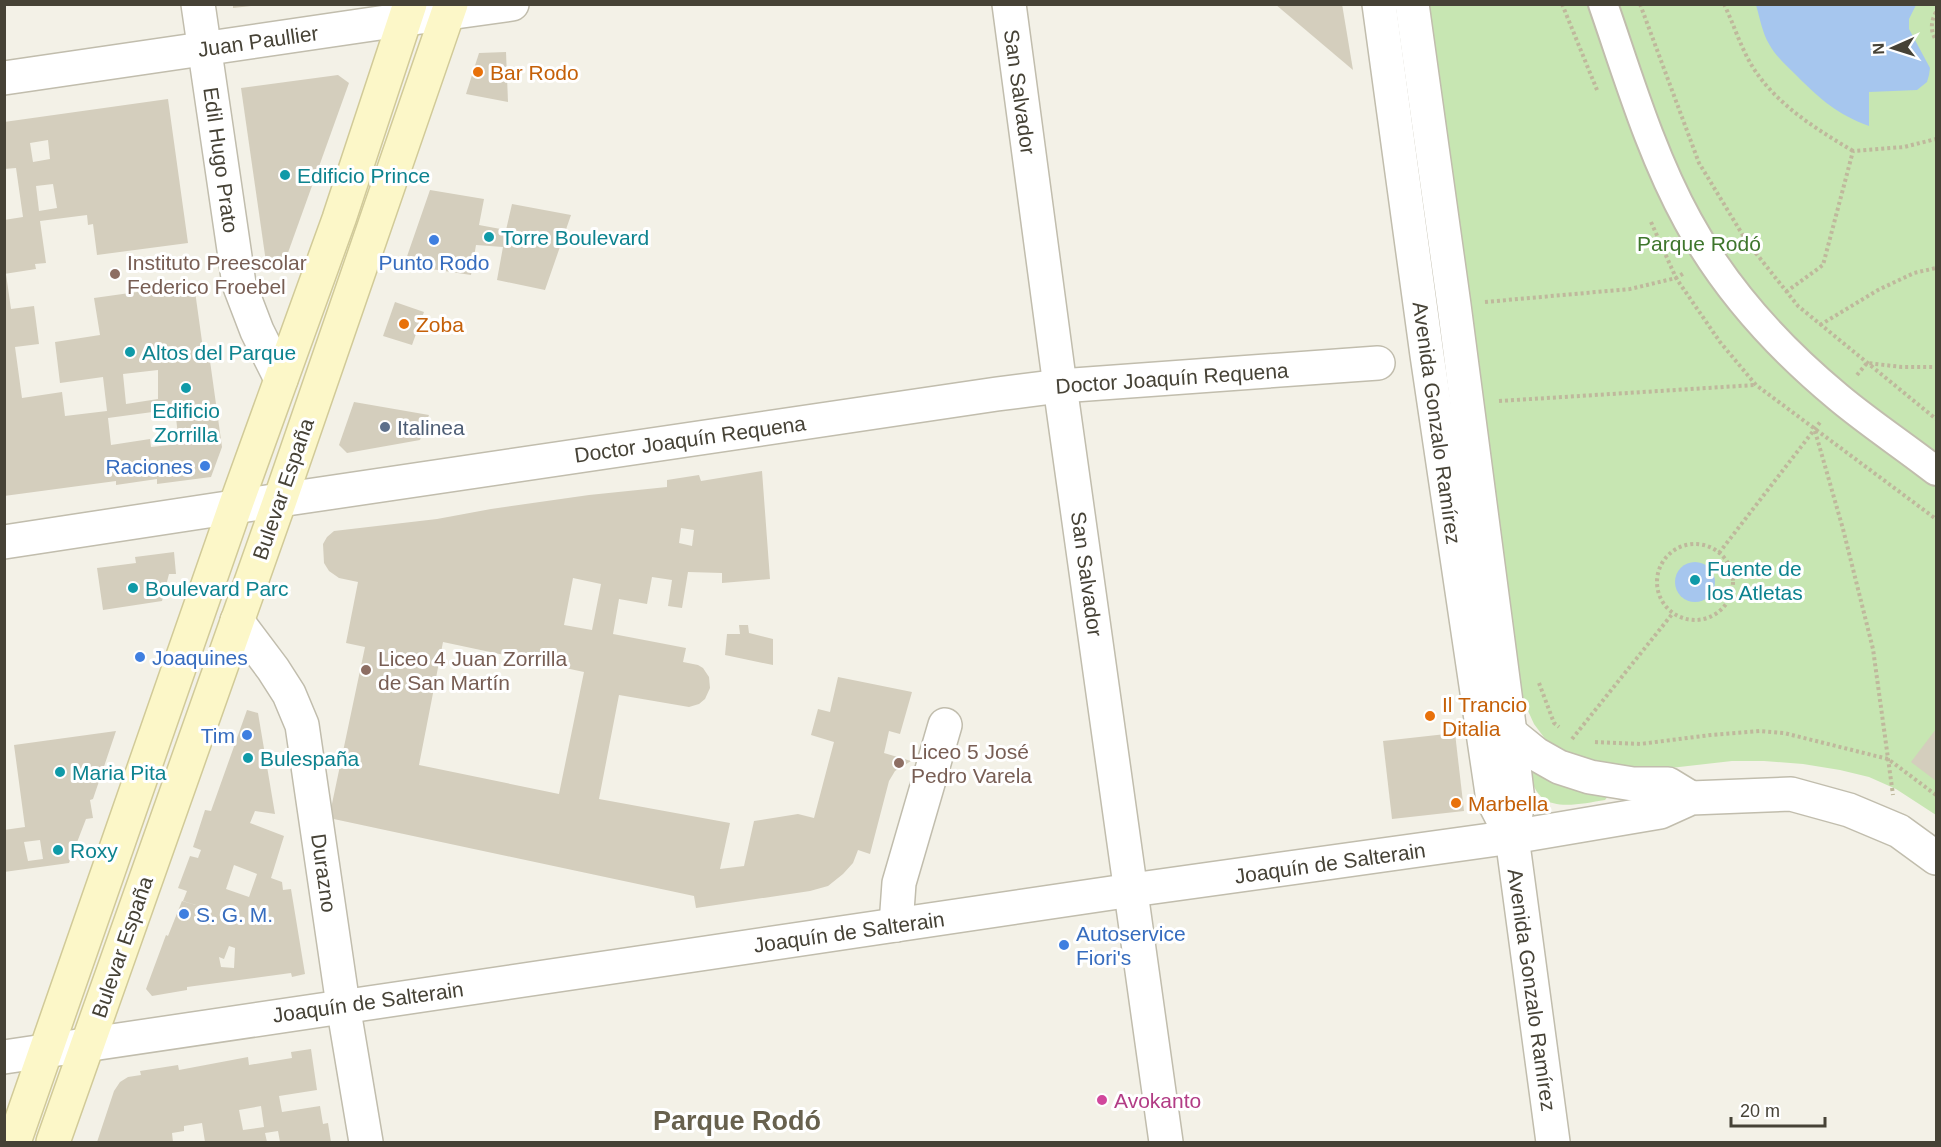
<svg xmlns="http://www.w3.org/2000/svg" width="1941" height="1147" font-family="Helvetica,sans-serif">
  <rect width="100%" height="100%" fill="#f3f1e7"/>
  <g fill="#c7e6b2">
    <path d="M1426 5H1936V815L1896 789 1869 777 1840 770 1803 764 1764 761H1732L1644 771 1607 772 1549 744 1534 724 1524 702 1517 665Z"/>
    <path d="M1533 767 1609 795 1605 800C1573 805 1535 816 1530 770Z"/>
  </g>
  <g fill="#a6c6ee">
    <path d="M1756 5H1916L1909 19V29L1930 68 1929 75 1927 82 1917 90 1869 92V126C1837 114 1821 100 1797 76 1787 66 1776 57 1769 44 1762 32 1760 18 1756 5Z"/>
    <circle cx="1695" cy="582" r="20"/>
  </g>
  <g fill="#d4cebd" fill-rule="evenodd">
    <path d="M233 4H250L251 6 233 8Z"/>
    <path d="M1275 4H1342L1353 70Z"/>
    <path d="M506 52 508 102 466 94 479 53Z"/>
    <path d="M338 75 349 83 285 261 266 262 241 88Z"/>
    <path d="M168 99 188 243 97 255 93 224 88 225 87 215 40 221 46 263 35 264 36 269 4 274V220L23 217 16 168 4 169V122ZM48 140 50 159 33 162 30 143ZM53 184 57 208 39 211 36 186Z"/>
    <path d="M430 190 484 199 479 225 506 230 512 204 571 215 545 290 497 280 503 247 476 245 471 275 404 265Z"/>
    <path d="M6 274 11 309 34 306 39 344 15 347 22 398 62 392 65 416 107 411 103 377 60 383 55 342 100 335 94 298 194 284 205 363 210 361 222 447 211 477 157 484V479L116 485V481L4 496V275ZM158 370V399L126 404 123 374ZM175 409 179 444 151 447 150 439 111 445 108 418Z"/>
    <path d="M395 302 424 312 412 345 383 336Z"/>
    <path d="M354 402 429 415 420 440 347 453 339 445Z"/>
    <path d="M762 471 770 579 722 583V573L688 572 682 608 668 606 672 580 652 577 647 604 619 599 613 634 686 648 683 662 698 665 703 668 709 677 710 688 705 699 699 704 689 707 619 695 599 799 730 823 720 869 744 866 754 821 798 814 814 818 834 742 811 735 818 709 830 712 838 677 912 692 900 734 889 731 884 753 911 761 895 771 889 781 870 854 858 850 853 863 843 874 828 886 810 891 696 908 694 896 329 818 365 647 346 643 358 582 339 578 329 571 324 563 323 544 327 537 334 531 437 519 491 509 589 495 667 487V480L699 475 701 481ZM681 528 694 530 692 546 679 543ZM573 578 601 584 592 630 564 625ZM443 642 584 672 559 794 419 765Z"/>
    <path d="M174 552 176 574H169L162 601 103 610 97 568 136 563 135 557Z"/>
    <path d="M739 625H748L749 633 773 639V665L725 655 727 634H740Z"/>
    <path d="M247 710 258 713 275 814 255 811 250 823 284 836 271 878 282 882 283 890 291 889 305 974 292 977 291 973 187 987V990L152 996 146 989 166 935 168 936 182 901 196 905 183 901 187 891 178 888 190 856 198 858 201 850 193 847 205 810 211 811ZM234 865 257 874 249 897 226 889ZM229 946 235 948 234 968 221 967 219 957 224 959Z"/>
    <path d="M1936 729V781L1911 762Z"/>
    <path d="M116 731 93 799 90 800 93 818 86 819 69 863 4 872V830L25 827 14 745ZM40 840 43 859 28 861 24 842Z"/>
    <path d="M1455 733 1464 811 1392 819 1383 741Z"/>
    <path d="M311 1049 317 1090 279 1096 282 1112 320 1106 323 1124 328 1123 331 1142H280L278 1131 265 1133 267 1142H205L202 1123 184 1126V1131L172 1133 173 1142H97L114 1091 120 1082 128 1077 141 1075 140 1071 178 1065 179 1070 248 1057 249 1065 292 1058 291 1052ZM261 1106 264 1127 243 1130 239 1110Z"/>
  </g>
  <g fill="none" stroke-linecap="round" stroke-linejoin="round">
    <defs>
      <path id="pedestrian" d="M1603 4C1628 76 1651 154 1688 221 1725 289 1779 348 1838 397 1869 423 1904 446 1936 471"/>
      <g id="minor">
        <path d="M198 4 239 284 257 331 281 379"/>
        <path d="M1009 4 1060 386 1166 1142"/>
        <path d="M448 13 512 4"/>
        <path d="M280 500 997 394 1060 386 1378 363"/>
        <path d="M237 621 273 669 289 694 302 725 343 1005 366 1142"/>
        <path d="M1510 733 1536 754 1559 767 1590 777 1633 784H1668L1691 798"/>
        <path d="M896 925 899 883 945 725"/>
        <path d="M4 1057 1132 890 1512 837 1660 812 1691 798 1791 794 1849 810 1899 831 1936 858"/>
      </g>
      <g id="tertiary">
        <path d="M1379 4 1427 355 1493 800 1512 837"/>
        <path d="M1412 4 1454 305 1510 733 1518 801 1512 837 1553 1142"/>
        <path d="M4 78 448 13"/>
        <path d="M4 542 280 500"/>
      </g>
      <g id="secondary">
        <path d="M14 1142 235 507 339 219 410 4"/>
        <path d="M53 1142 280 500 451 4"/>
      </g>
    </defs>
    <use href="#pedestrian" stroke="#c1bdad" stroke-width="32"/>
    <use href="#minor" stroke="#c1bdad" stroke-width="36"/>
    <use href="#tertiary" stroke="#c1bdad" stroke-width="36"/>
    <use href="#secondary" stroke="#d1ca98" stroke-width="36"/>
    <g stroke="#bfb89c" stroke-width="4" stroke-dasharray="3 3" stroke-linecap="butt">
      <path d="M1562 4 1597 90"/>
      <path d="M1640 4 1699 163 1747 242 1798 306 1936 419"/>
      <path d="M1724 4C1735 27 1742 52 1756 72 1780 107 1818 130 1853 151"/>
      <path d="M1936 12C1931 21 1930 31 1936 40"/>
      <path d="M1651 222 1676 278 1720 342 1756 385 1936 519"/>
      <path d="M1786 292 1823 265 1853 151 1904 147 1936 139"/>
      <path d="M1485 302 1630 289 1676 278 1684 273"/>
      <path d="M1820 325 1878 290 1914 273 1936 268"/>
      <path d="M1857 375 1867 363 1902 367H1936"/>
      <path d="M1499 401 1755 385"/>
      <path d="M1815 431 1843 529 1873 649 1893 795"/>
      <circle cx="1695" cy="582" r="38"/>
      <path d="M1719 553 1821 421"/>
      <path d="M1539 683 1554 723 1559 727"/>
      <path d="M1572 739 1673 613"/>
      <path d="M1595 742 1640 744 1711 735 1760 731 1784 733 1888 759 1936 795"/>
    </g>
    <use href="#pedestrian" stroke="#fff" stroke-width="28"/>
    <use href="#minor" stroke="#fff" stroke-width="33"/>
    <use href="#tertiary" stroke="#fff" stroke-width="33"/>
    <use href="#secondary" stroke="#fcf7c8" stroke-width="33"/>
  </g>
  <g fill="#e8710a" stroke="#fff" stroke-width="2">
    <circle cx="478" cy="72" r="6"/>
    <circle cx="404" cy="324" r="6"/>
    <circle cx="1430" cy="716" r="6"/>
    <circle cx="1456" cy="803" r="6"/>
  </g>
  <g fill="#0f9aa8" stroke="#fff" stroke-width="2">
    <circle cx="285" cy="175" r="6"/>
    <circle cx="489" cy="237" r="6"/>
    <circle cx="130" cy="352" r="6"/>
    <circle cx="186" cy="388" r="6"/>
    <circle cx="1695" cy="580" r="6"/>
    <circle cx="133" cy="588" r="6"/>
    <circle cx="248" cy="758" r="6"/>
    <circle cx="60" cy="772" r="6"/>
    <circle cx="58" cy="850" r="6"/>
  </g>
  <g fill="#3f7fe0" stroke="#fff" stroke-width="2">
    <circle cx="434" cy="240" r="6"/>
    <circle cx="205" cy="466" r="6"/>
    <circle cx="140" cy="657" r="6"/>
    <circle cx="247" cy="735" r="6"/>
    <circle cx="184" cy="914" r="6"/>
    <circle cx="1064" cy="945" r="6"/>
  </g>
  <g fill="#8d6e63" stroke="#fff" stroke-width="2">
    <circle cx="115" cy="274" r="6"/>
    <circle cx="366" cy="670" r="6"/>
    <circle cx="899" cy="763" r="6"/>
  </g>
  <circle fill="#5c6f8a" stroke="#fff" stroke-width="2" cx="385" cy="427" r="6"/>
  <circle fill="#d1479c" stroke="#fff" stroke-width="2" cx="1102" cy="1100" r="6"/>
  <g text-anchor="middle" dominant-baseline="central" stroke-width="6" stroke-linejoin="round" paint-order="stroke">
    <g font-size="21" fill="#464236" stroke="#fff">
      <text transform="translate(258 41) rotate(-8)">Juan Paullier</text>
      <text transform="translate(1020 92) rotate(82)">San Salvador</text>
      <text transform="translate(221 160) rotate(82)">Edil Hugo Prato</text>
      <text transform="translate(1172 378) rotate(-4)">Doctor Joaquín Requena</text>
      <text transform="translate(1437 423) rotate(82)">Avenida Gonzalo Ramírez</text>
      <text transform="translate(690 439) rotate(-8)">Doctor Joaquín Requena</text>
      <text transform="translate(283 489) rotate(-71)">Bulevar España</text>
      <text transform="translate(1087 574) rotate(82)">San Salvador</text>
      <text transform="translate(1330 863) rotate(-8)">Joaquín de Salterain</text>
      <text transform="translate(324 873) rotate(82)">Durazno</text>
      <text transform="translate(849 932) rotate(-8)">Joaquín de Salterain</text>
      <text transform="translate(122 947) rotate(-71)">Bulevar España</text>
      <text transform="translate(1532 990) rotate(82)">Avenida Gonzalo Ramírez</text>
      <text transform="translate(368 1002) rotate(-8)">Joaquín de Salterain</text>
    </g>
    <g font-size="21" fill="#c56008" stroke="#fff" text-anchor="start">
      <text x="490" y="72">Bar Rodo</text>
      <text x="416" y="324">Zoba</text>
      <text x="1442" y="704">Il Trancio<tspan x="1442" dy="24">Ditalia</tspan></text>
      <text x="1468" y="803">Marbella</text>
    </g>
    <g font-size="21" fill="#0d838f" stroke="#fff" text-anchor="start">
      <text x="297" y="175">Edificio Prince</text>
      <text x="501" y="237">Torre Boulevard</text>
      <text x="142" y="352">Altos del Parque</text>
      <text x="186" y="410" text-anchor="middle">Edificio<tspan x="186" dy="24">Zorrilla</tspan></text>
      <text x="1707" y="568">Fuente de<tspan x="1707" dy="24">los Atletas</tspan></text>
      <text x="145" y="588">Boulevard Parc</text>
      <text x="260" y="758">Bulespaña</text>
      <text x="72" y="772">Maria Pita</text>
      <text x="70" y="850">Roxy</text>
    </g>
    <g font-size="21" fill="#3e762c" stroke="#fff">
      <text x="1699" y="243">Parque Rodó</text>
    </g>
    <g font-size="21" fill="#785e54" stroke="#fff" text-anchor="start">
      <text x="127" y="262">Instituto Preescolar<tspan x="127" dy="24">Federico Froebel</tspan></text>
      <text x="378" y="658">Liceo 4 Juan Zorrilla<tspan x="378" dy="24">de San Martín</tspan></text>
      <text x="911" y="751">Liceo 5 José<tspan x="911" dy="24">Pedro Varela</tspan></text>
    </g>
    <g font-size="21" fill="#366cbe" stroke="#fff" text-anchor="start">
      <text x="434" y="262" text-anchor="middle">Punto Rodo</text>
      <text x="193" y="466" text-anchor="end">Raciones</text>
      <text x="152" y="657">Joaquines</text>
      <text x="235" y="735" text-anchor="end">Tim</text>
      <text x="196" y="914">S. G. M.</text>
      <text x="1076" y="933">Autoservice<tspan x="1076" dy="24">Fiori's</tspan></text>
    </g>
    <g font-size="21" fill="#4e5e75" stroke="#fff" text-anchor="start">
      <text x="397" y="427">Italinea</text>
    </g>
    <g font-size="21" fill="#b23c85" stroke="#fff" text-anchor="start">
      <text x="1114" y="1100">Avokanto</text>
    </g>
    <g font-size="27" font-weight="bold" fill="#68614e" stroke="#fff">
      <text x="737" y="1121">Parque Rodó</text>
    </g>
  </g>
  <rect width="1941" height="1147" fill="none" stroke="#464236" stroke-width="12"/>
  <g transform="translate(1893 48) rotate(267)" stroke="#ffffff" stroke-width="4.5" paint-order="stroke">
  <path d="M0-4.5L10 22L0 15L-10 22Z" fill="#464236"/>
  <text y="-9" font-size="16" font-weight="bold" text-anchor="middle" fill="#464236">N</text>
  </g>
  <path d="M1731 1117v9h94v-9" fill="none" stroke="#464236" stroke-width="3"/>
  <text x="1740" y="1117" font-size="18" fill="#464236" stroke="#ffffff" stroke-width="4.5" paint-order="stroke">20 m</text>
</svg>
